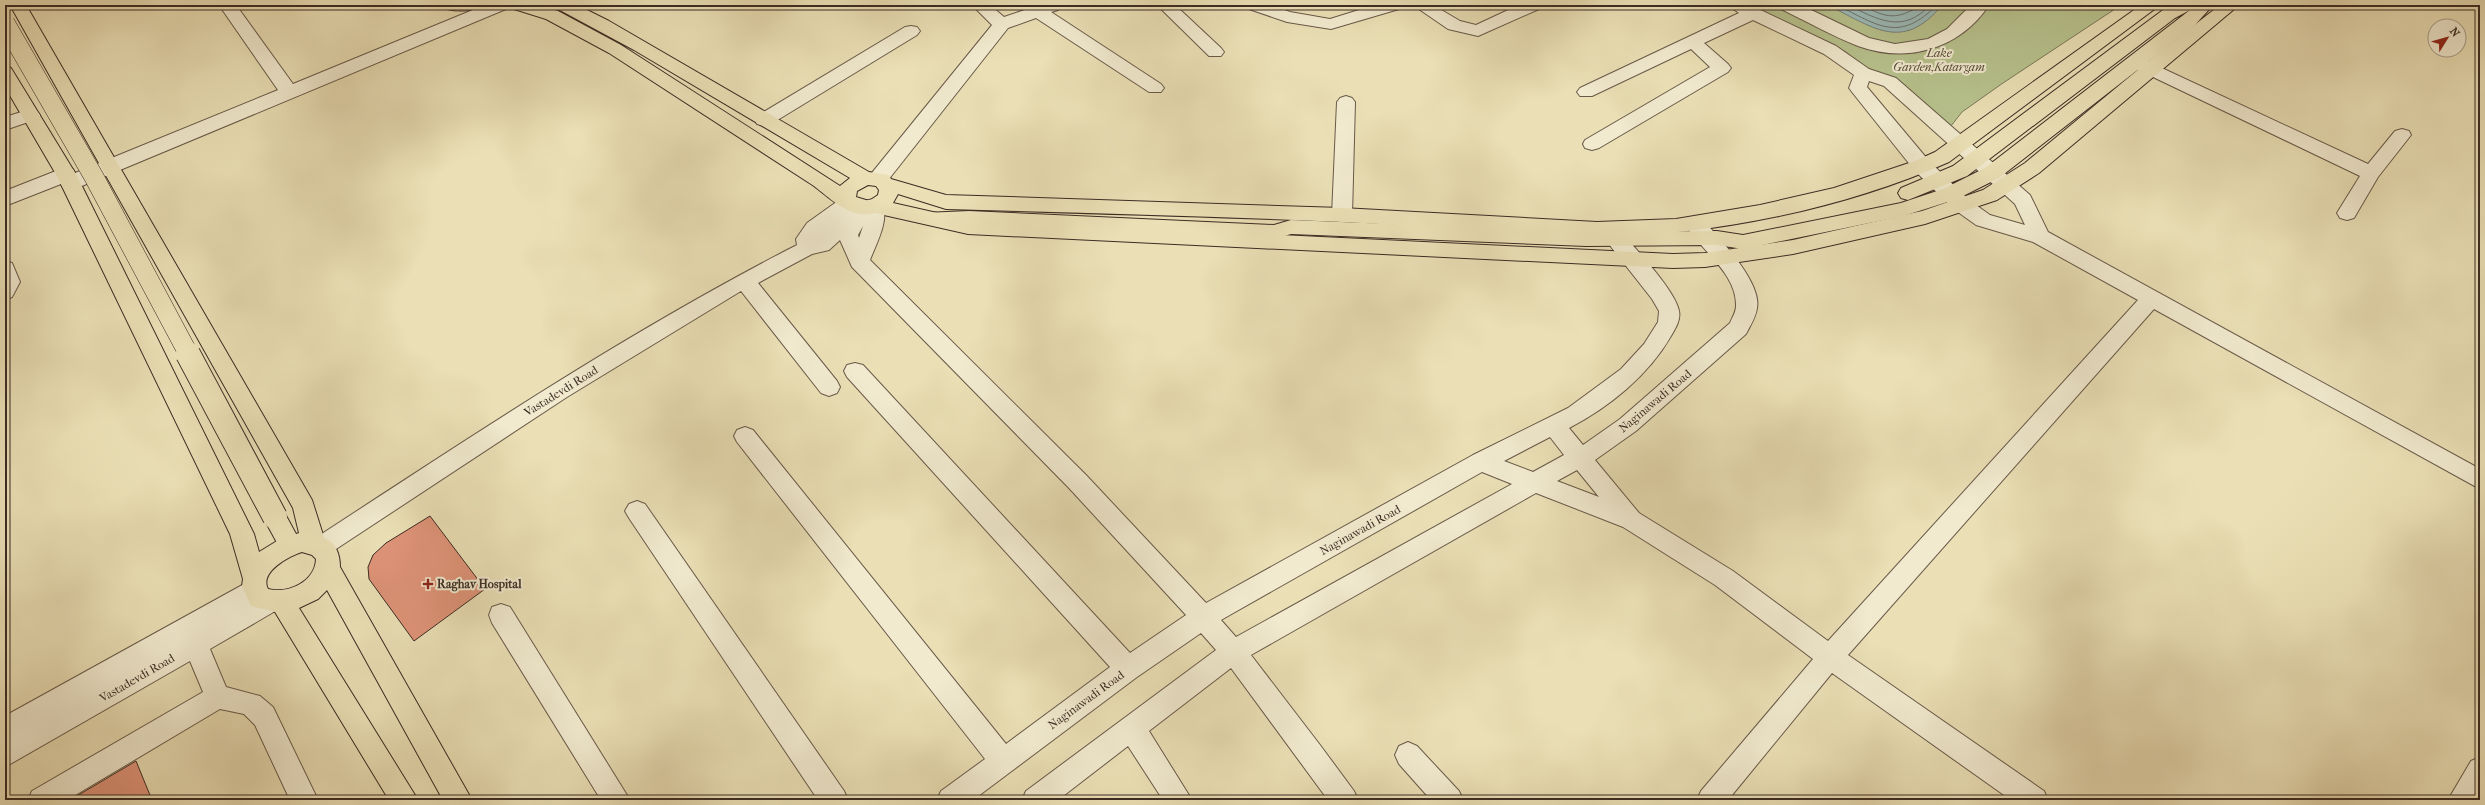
<svg xmlns="http://www.w3.org/2000/svg" width="2485" height="805" font-family="'IM FELL French Canon',serif">
  <rect width="100%" height="100%" fill="#eadfb5"/>
  <filter id="stains"><feTurbulence type="fractalNoise" baseFrequency=".005" numOctaves="4"/><feColorMatrix values="0 0 0 0 .2 0 0 0 0 .09 0 0 0 0 .02 0 0 0 .5 -.17"/></filter>
  <radialGradient id="worn" r=".72"><stop offset=".6" stop-color="#630" stop-opacity="0"/><stop offset="1" stop-color="#630" stop-opacity=".3"/></radialGradient>
  <path fill="#b7c28d" stroke="#7a7758" d="M1747 5H2121L2003 83 1962 112 1951 126 1939 130 1924 122 1846 52Z"/>
  <path fill="#9bbab7" stroke="#75817c" d="M1827 5H1942C1902 54 1872 26 1827 5Z"/>
  <g fill="none" stroke-linecap="round" stroke-linejoin="round">
    <g stroke="#6c736e" stroke-width="1">
      <path d="M1837 5C1879 26 1899 43 1937 5"/>
      <path d="M1848 5C1877 19 1903 35 1930 5"/>
      <path d="M1862 5C1888 19 1896 20 1922 5"/>
    </g>
  </g>
  <g fill="#de9378" stroke="#3c2c24">
    <path d="M430 516 485 589 414 641 369 579 368 567 373 555 386 543Z"/>
    <path d="M136 761 152 800H70Z"/>
  </g>
  <g fill="none" stroke-linecap="round" stroke-linejoin="round">
    <defs>
      <g id="minor">
        <path d="M219 5H236L293 84 485 5H508L506 9 77 188 70 190 63 188 61 184 5 206V191L66 167 73 169 75 173 278 90Z"/>
        <path d="M972 5H990L1004 17 1039 5H1060L1058 10 1051 12 1161 84 1164 88 1161 92H1149L1036 18 1008 28 885 184 878 186 871 184 868 179 871 174 992 25Z"/>
        <path d="M1157 5H1175L1221 48 1224 52 1221 56H1209Z"/>
        <path d="M1247 5H1271L1290 12 1330 19 1375 5H1401L1399 9 1331 29 1287 22 1249 9Z"/>
        <path d="M1413 5H1433L1460 21 1476 25 1519 5H1541L1539 9 1478 36 1448 29Z"/>
        <path d="M1728 5H1750L1836 46 1869 69 1896 78 2030 195 2048 232 2480 469V489L2154 309 1848 655 2044 791 2048 800H2011L1832 673 1728 800H1697L1701 791 1813 659 1715 585 1623 527 1536 493 1251 655 1320 745 1354 791 1358 800H1328L1231 668 1149 731 1192 800H1163L1128 746 1058 800H1022L1026 791 1216 650 1201 633 1137 677 973 800H937L941 791 985 759 737 442 734 436 737 430 745 427 753 430 1006 744 1110 667 847 377 844 371 847 365 855 363 863 365 1130 653 1186 615 1069 488 852 267 840 240 829 250 812 254 758 283 837 381 840 387 837 393 829 396 821 393 741 291 567 397 330 553 322 556 314 553 310 546 314 539C472 436 629 331 797 245L796 239 807 223 842 198 849 196 856 198 858 202 874 199 881 201C891 218 876 244 870 260L1086 475 1206 603 1473 455 1568 408 1621 369 1644 344 1658 322 1659 311 1652 299 1597 229 1600 224 1607 222 1614 224C1630 243 1675 289 1679 311 1681 320 1675 329 1671 336 1648 376 1609 407 1569 428L1583 445 1620 419 1730 323C1732 318 1736 312 1736 306 1737 273 1700 250 1685 224L1688 219 1695 217 1702 219C1719 238 1762 282 1757 308 1756 317 1750 326 1746 334L1636 431 1595 460 1639 513 1733 571 1828 641 2138 300 2033 242 1976 225 1955 210 1915 171 1852 92 1849 88 1854 75 1824 54 1753 20 1704 43 1728 64 1731 68 1728 72 1599 148 1592 150 1585 148 1583 144 1585 140 1710 67 1691 49 1592 96H1580L1577 92 1580 88 1739 13ZM1869 81 1884 86 2015 204 2025 225 1990 215 1969 200 1929 161 1867 87ZM863 226 859 238 858 235ZM1550 437 1564 455 1533 472 1504 461ZM1577 470 1599 497 1557 481ZM1482 472 1512 484 1236 637 1221 620Z"/>
        <path d="M1779 5H1801L1869 38 1895 44 1928 39 1947 29 1971 5H1989C1960 49 1907 64 1858 46 1832 36 1806 21 1781 9Z"/>
        <path d="M911 26 917 27 920 31 917 35 771 124 764 126 757 124 755 120 757 116 905 27Z"/>
        <path d="M2136 56 2368 164 2395 131 2402 129 2409 131 2411 135 2378 177 2354 218 2347 220 2340 218 2337 213 2360 176 2130 66 2127 62 2130 58Z"/>
        <path d="M1346 96 1352 98 1355 102 1352 215 1349 220 1342 222 1335 220 1332 215 1337 102 1340 98Z"/>
        <path d="M31 109 37 111 40 115 37 119 5 130V117Z"/>
        <path d="M5 261 12 263 20 282 12 297 5 300Z"/>
        <path d="M637 501 645 504 844 791 848 800H818L629 518 625 511 629 504Z"/>
        <path d="M255 578 264 581 267 589 266 592 277 594 280 602 277 610 210 649 226 687 260 696 273 707 318 800H290L255 725 244 714 220 709 67 800H28L32 791 203 692 190 661 5 767V716Z"/>
        <path d="M501 604 510 607 630 800H601L492 623 489 615 492 607Z"/>
        <path d="M1408 742 1417 746 1459 791 1463 800H1431L1399 764 1395 755 1399 746Z"/>
        <path d="M2480 757V795L2477 800H2448L2471 761Z"/>
      </g>
      <g id="major">
        <path d="M10 5H26L312 500 324 538C336 542 340 555 340 567L472 800H443L327 590 318 599 299 608 418 800H389L275 612 251 606 242 586 243 579 230 534 57 176 5 87V66L11 68 77 176 254 534 259 552 277 541 299 533 293 508ZM302 552 312 555 316 559C315 582 288 594 268 589 259 572 289 556 302 552Z"/>
        <path d="M2174 5H2213L2194 26 1999 178 1957 199 1903 216 1743 249 1717 245 1586 246 1291 234 1274 239 931 225 924 223 921 218 924 213 969 211 1274 225 1291 220 1586 232 1717 231 1743 235 1901 203 1943 189 1985 168 2190 10 2175 18 1967 176 1908 200 1901 198 1898 193 1901 188 1953 166 2163 10Z"/>
      </g>
      <g id="highway">
        <path d="M445 5H477L475 9C466 11 456 11 447 9Z"/>
        <path d="M512 5H538L558 11 621 45 840 186 850 178 634 50 558 9 556 5H577L609 21 869 172 889 175 891 179 946 195 1342 208 1597 222 1676 219 1760 205 1834 188 1915 161 1935 152 2141 5H2160L1949 162C1846 208 1709 237 1597 236 1513 235 1428 226 1343 222 1211 216 1078 213 946 209L898 194 893 203 968 220 1673 254 1705 253 1793 240 1922 211 1983 190 2025 163 2156 55 2220 5H2239L2039 173 1997 200 1925 224 1793 254 1705 267 1673 268 968 234 875 213C851 220 831 199 814 186L609 53 546 19 514 9ZM868 185 876 186 879 190 878 195 869 201 856 197 857 191Z"/>
        <path d="M275 507 283 510 302 545 298 552 290 555 282 552 263 517 267 510Z"/>
      </g>
    </defs>
    <use href="#minor" stroke="#685948" stroke-width="2"/>
    <use href="#major" stroke="#3c2c24" stroke-width="2"/>
    <use href="#highway" stroke="#3c2c24" stroke-width="2"/>
    <use href="#minor" fill="#f1eacf" fill-rule="evenodd"/>
    <use href="#major" fill="#eadfb5" fill-rule="evenodd"/>
    <use href="#highway" fill="#eadfb5" fill-rule="evenodd"/>
    <defs>
      <path id="highway-bridge-far1" d="M5 23 94 177 189 355"/>
      <path id="highway-bridge" d="M188 354 275 517"/>
    </defs>
    <use href="#highway-bridge-far1" stroke="#3c2c24" stroke-width="20" stroke-linecap="butt"/>
    <use href="#highway-bridge" stroke="#3c2c24" stroke-width="26" stroke-linecap="butt"/>
    <use href="#highway-bridge-far1" stroke="#eadfb5" stroke-width="19"/>
    <use href="#highway-bridge" stroke="#eadfb5" stroke-width="24"/>
  </g>
  <path fill="#8f2418" stroke="#f1eacf" stroke-width="1.5" d="M426 578h4v4h4v4h-4v4h-4v-4h-4v-4h4z"/>
  <g text-anchor="middle" dominant-baseline="central" stroke-width="4" stroke-linejoin="round" paint-order="stroke">
    <g font-size="12" font-style="italic" fill="#554a39" stroke="#f1eacf">
      <text x="1939" y="53">Lake<tspan x="1939" dy="14">Garden,Katargam</tspan></text>
    </g>
    <g font-size="12" fill="#3c2c24" stroke="#f1eacf">
      <text transform="translate(561 391) rotate(-32)">Vastadevdi Road</text>
      <text transform="translate(1655 401) rotate(-40)">Naginawadi Road</text>
      <text transform="translate(1360 530) rotate(-29)">Naginawadi Road</text>
      <text transform="translate(137 678) rotate(-30)">Vastadevdi Road</text>
      <text transform="translate(1086 700) rotate(-36)">Naginawadi Road</text>
    </g>
    <g font-size="12" font-weight="bold" fill="#3c2c24" stroke="#f1eacf" text-anchor="start">
      <text x="437" y="584">Raghav Hospital</text>
    </g>
  </g>
  <rect width="2485" height="805" fill="none" stroke="#eadfb5" stroke-width="20"/>
  <rect x="6" y="6" width="2473" height="793" fill="none" stroke="#3c2c24" stroke-width="2"/>
  <rect x="10" y="10" width="2465" height="785" fill="none" stroke="#3c2c24"/>
  <g transform="translate(2447 38) rotate(53)"><circle r="19" fill="#f1eacf" stroke="#a99e8b"/>
  <path d="M0-3L7 15L0 10L-7 15Z" fill="#8f2418"/>
  <text y="-6" font-size="11" font-weight="bold" text-anchor="middle" fill="#3c2c24">N</text>
  </g>
  <rect width="100%" height="100%" filter="url(#stains)"/>
  <rect width="100%" height="100%" fill="url(#worn)"/>
</svg>
